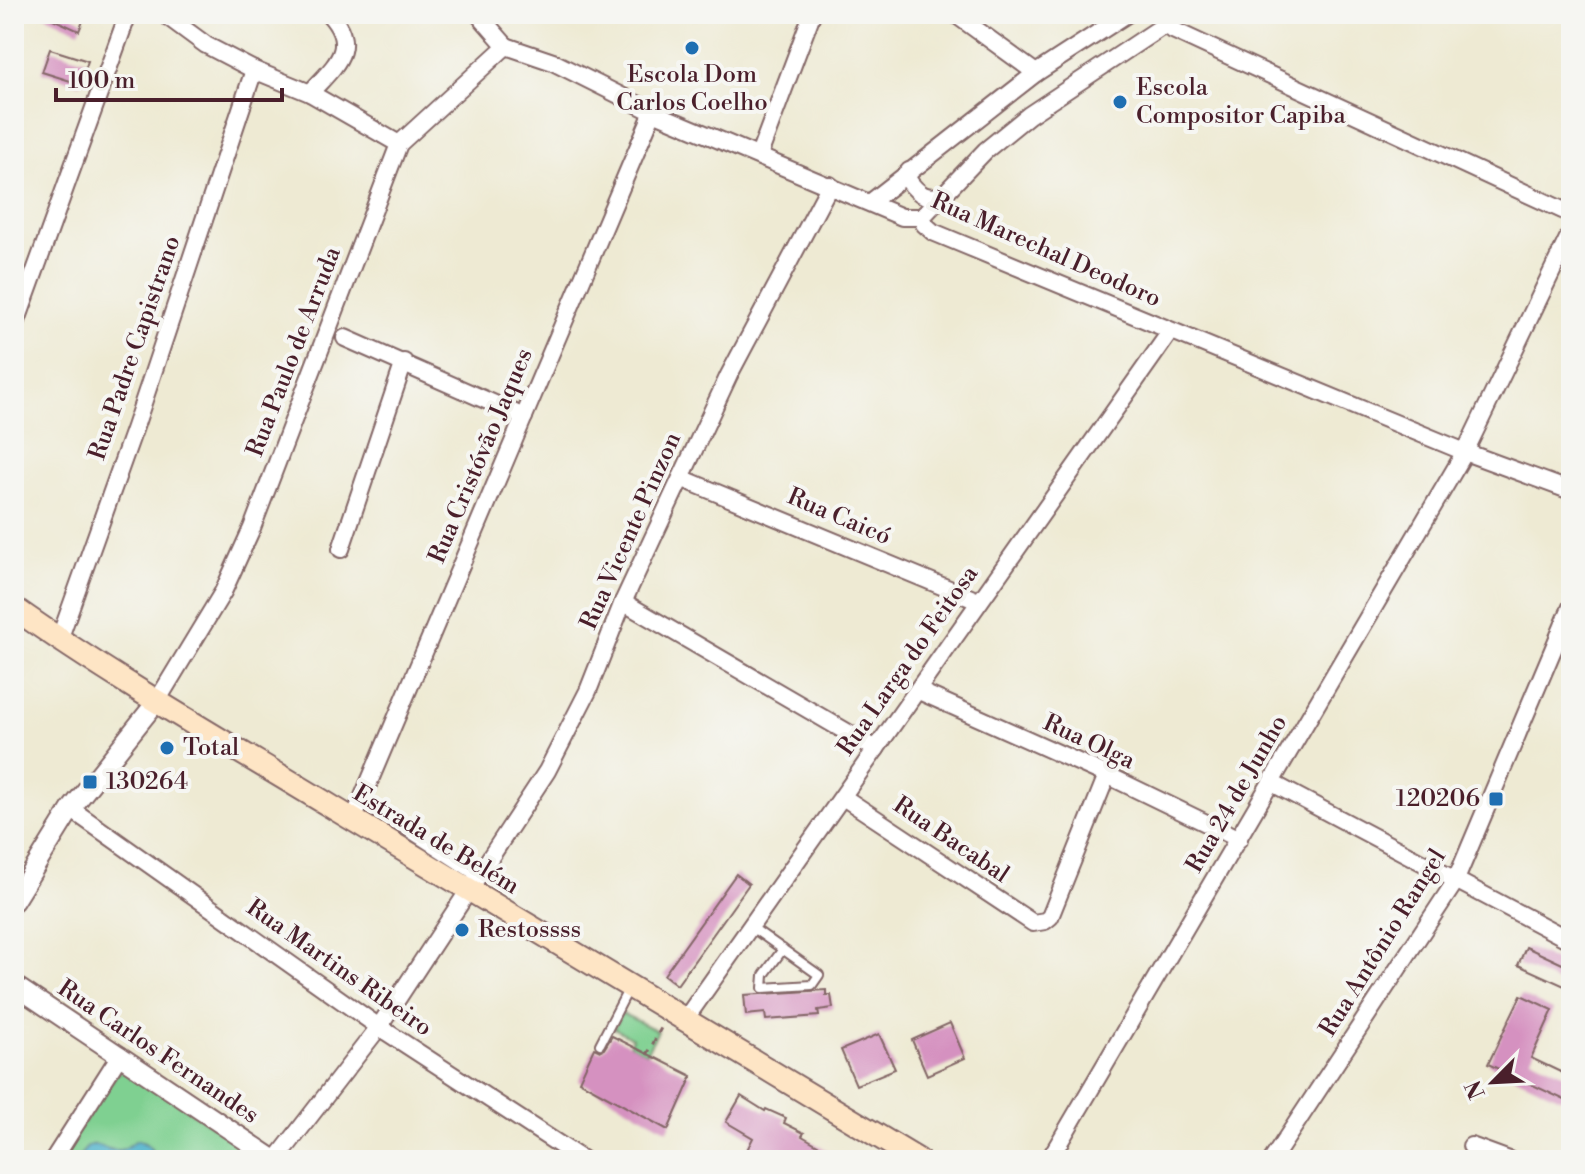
<svg xmlns="http://www.w3.org/2000/svg" width="1585" height="1174" font-family="'Libre Bodoni',serif">
  <rect width="100%" height="100%" fill="#f6f6f2"/>
  <filter id="ink" filterUnits="userSpaceOnUse"><feTurbulence type="fractalNoise" baseFrequency=".0125" numOctaves="2"/><feDisplacementMap in="SourceGraphic" scale="16" xChannelSelector="R" yChannelSelector="G"/><feConvolveMatrix kernelMatrix="1 2 1 2 8 2 1 2 1" color-interpolation-filters="sRGB"/></filter>
  <filter id="wash" filterUnits="userSpaceOnUse"><feTurbulence type="fractalNoise" baseFrequency=".006" numOctaves="4" result="noise"/><feDisplacementMap in="SourceGraphic" scale="32" xChannelSelector="R" yChannelSelector="G"/><feGaussianBlur stdDeviation="1.8" result="paint"/><feColorMatrix in="noise" values="0 0 0 0 0 0 0 0 0 0 0 0 0 0 0 0 0 1.4 0 .05"/><feComposite in="paint" operator="in"/></filter>
  <g filter="url(#wash)">
    <rect width="100%" height="100%" fill="#eeead3"/>
    <g fill="#7fd091" stroke="#64785e" stroke-width="2">
      <path d="M621 1013 658 1031 646 1053 629 1045 632 1038 614 1028Z"/>
      <path d="M129 1070 263 1160H58L117 1073Z"/>
    </g>
    <path fill="#4cb1cb" stroke="#4b687b" stroke-width="2" d="M137 1140C149 1144 152 1148 155 1160H111C100 1153 89 1160 77 1160 95 1131 98 1152 119 1150 126 1150 130 1144 137 1140Z"/>
    <g id="blocks">
      <g fill="#d591c0">
        <path d="M42 14H69L83 21 79 31Z"/>
        <path d="M50 49 88 61 80 84 42 72Z"/>
        <path d="M736 874 749 884 677 985 664 975Z"/>
        <path d="M1526 947 1571 968V989L1518 965Z"/>
        <path d="M826 990V995H831L833 1008 818 1010 819 1016 766 1020 765 1013 746 1015 744 995Z"/>
        <path d="M1521 995 1553 1010 1531 1058 1571 1077V1103L1488 1064Z"/>
        <path d="M950 1023 965 1058 927 1075 912 1040Z"/>
        <path d="M879 1034 895 1069 856 1085 841 1050Z"/>
        <path d="M612 1036 692 1076 668 1130 579 1081 594 1048 600 1051 604 1049Z"/>
        <path d="M741 1096 765 1111 766 1109 786 1118 784 1123 804 1133 802 1136 844 1160H742L753 1138 726 1122Z"/>
      </g>
    </g>
  </g>
  <g filter="url(#ink)">
    <use href="#blocks" fill-opacity="0" stroke="#836666" stroke-width="2"/>
    <g fill="none" stroke-linecap="round" stroke-linejoin="round">
      <defs>
        <g id="service">
          <path d="M361 802 477 877"/>
          <path d="M750 926 819 975 812 985 763 988 764 975 783 949"/>
          <path d="M600 1044 629 988"/>
        </g>
        <g id="minor">
          <path d="M164 14 206 45 254 70 310 93 399 144"/>
          <path d="M478 14 506 46"/>
          <path d="M955 14 1036 73"/>
          <path d="M1162 25 1571 214"/>
          <path d="M506 46 553 62 653 112 902 217H922"/>
          <path d="M310 93C334 66 360 48 329 14"/>
          <path d="M759 155 812 14"/>
          <path d="M909 171 908 180C918 194 927 201 944 194"/>
          <path d="M871 202 1036 73 1127 14"/>
          <path d="M922 217 924 224 933 232 1465 452 1571 491"/>
          <path d="M922 217 986 150 1029 115 1181 14"/>
          <path d="M14 329 128 14"/>
          <path d="M345 338 524 417"/>
          <path d="M681 478 978 601"/>
          <path d="M341 549 404 362"/>
          <path d="M623 602 876 749"/>
          <path d="M59 640 135 427 254 70"/>
          <path d="M919 691 1107 775 1239 839"/>
          <path d="M157 701 223 592 252 528 399 144 506 46"/>
          <path d="M1272 783 1571 941"/>
          <path d="M843 797 1033 923 1045 921 1050 917 1107 775"/>
          <path d="M71 809 379 1027 583 1160"/>
          <path d="M353 820 653 112"/>
          <path d="M686 1018 1170 332"/>
          <path d="M1471 1146 1509 1160"/>
          <path d="M53 1160 120 1055"/>
          <path d="M276 1160 379 1027 547 771 588 691 623 602 729 375 830 185"/>
          <path d="M1049 1160 1465 452 1571 232"/>
          <path d="M1272 1160 1455 882 1571 607"/>
        </g>
        <g id="tertiary">
          <path d="M14 901 71 809 157 701"/>
          <path d="M14 985 275 1160"/>
        </g>
        <path id="secondary" d="M14 608C116 680 225 742 332 807 527 926 724 1041 918 1160"/>
      </defs>
      <use href="#service" stroke="#836666" stroke-width="12"/>
      <use href="#minor" stroke="#836666" stroke-width="20"/>
      <use href="#tertiary" stroke="#836666" stroke-width="22"/>
      <use href="#secondary" stroke="#836666" stroke-width="26"/>
      <path stroke="#836666" stroke-width="3" stroke-dasharray="6 6" stroke-linecap="butt" d="M647 1055 662 1026"/>
      <use href="#service" stroke="#fff" stroke-width="8"/>
      <use href="#minor" stroke="#fff" stroke-width="16"/>
      <use href="#tertiary" stroke="#fff" stroke-width="18"/>
      <use href="#secondary" stroke="#fee5c5" stroke-width="22"/>
    </g>
  </g>
  <g fill="#1f6fb2" stroke="#f6f6f2" stroke-width="3">
    <circle cx="692" cy="48" r="8"/>
    <circle cx="1120" cy="102" r="8"/>
    <circle cx="167" cy="748" r="8"/>
    <rect x="82" y="774" width="16" height="16" rx="4"/>
    <rect x="1488" y="791" width="16" height="16" rx="4"/>
    <circle cx="462" cy="930" r="8"/>
  </g>
  <g text-anchor="middle" dominant-baseline="central" stroke-width="8" stroke-linejoin="round" paint-order="stroke">
    <g font-size="24" fill="#4a1f2b" stroke="#f6f6f2" text-anchor="start">
      <text x="692" y="75" text-anchor="middle">Escola Dom<tspan x="692" dy="28">Carlos Coelho</tspan></text>
      <text x="1136" y="88">Escola<tspan x="1136" dy="28">Compositor Capiba</tspan></text>
      <text x="183" y="748">Total</text>
      <text x="106" y="782">130264</text>
      <text x="1480" y="799" text-anchor="end">120206</text>
      <text x="478" y="930">Restossss</text>
    </g>
    <g font-size="24" fill="#4a1f2b" stroke="#f6f6f2">
      <text transform="translate(1046 250) rotate(24)">Rua Marechal Deodoro</text>
      <text transform="translate(135 348) rotate(-71)">Rua Padre Capistrano</text>
      <text transform="translate(294 352) rotate(-69)">Rua Paulo de Arruda</text>
      <text transform="translate(481 456) rotate(-67)">Rua Cristóvão Jaques</text>
      <text transform="translate(839 517) rotate(23)">Rua Caicó</text>
      <text transform="translate(631 531) rotate(-66)">Rua Vicente Pinzon</text>
      <text transform="translate(908 661) rotate(-55)">Rua Larga do Feitosa</text>
      <text transform="translate(1089 742) rotate(25)">Rua Olga</text>
      <text transform="translate(1237 794) rotate(-60)">Rua 24 de Junho</text>
      <text transform="translate(436 840) rotate(31)">Estrada de Belém</text>
      <text transform="translate(951 840) rotate(34)">Rua Bacabal</text>
      <text transform="translate(1383 943) rotate(-58)">Rua Antônio Rangel</text>
      <text transform="translate(339 968) rotate(35)">Rua Martins Ribeiro</text>
      <text transform="translate(158 1052) rotate(34)">Rua Carlos Fernandes</text>
    </g>
  </g>
  <rect width="1585" height="1174" fill="none" stroke="#f6f6f2" stroke-width="48"/>
  <g transform="translate(1493 1082) rotate(246)" stroke="#f6f6f2" stroke-width="6" paint-order="stroke">
  <path d="M0-6L14 30L0 20L-14 30Z" fill="#4a1f2b"/>
  <text y="-12" font-size="22" font-weight="bold" text-anchor="middle" fill="#4a1f2b">N</text>
  </g>
  <path d="M56 88v12h226v-12" fill="none" stroke="#4a1f2b" stroke-width="4"/>
  <text x="68" y="88" font-size="24" fill="#4a1f2b" stroke="#f6f6f2" stroke-width="6" paint-order="stroke">100 m</text>
</svg>
